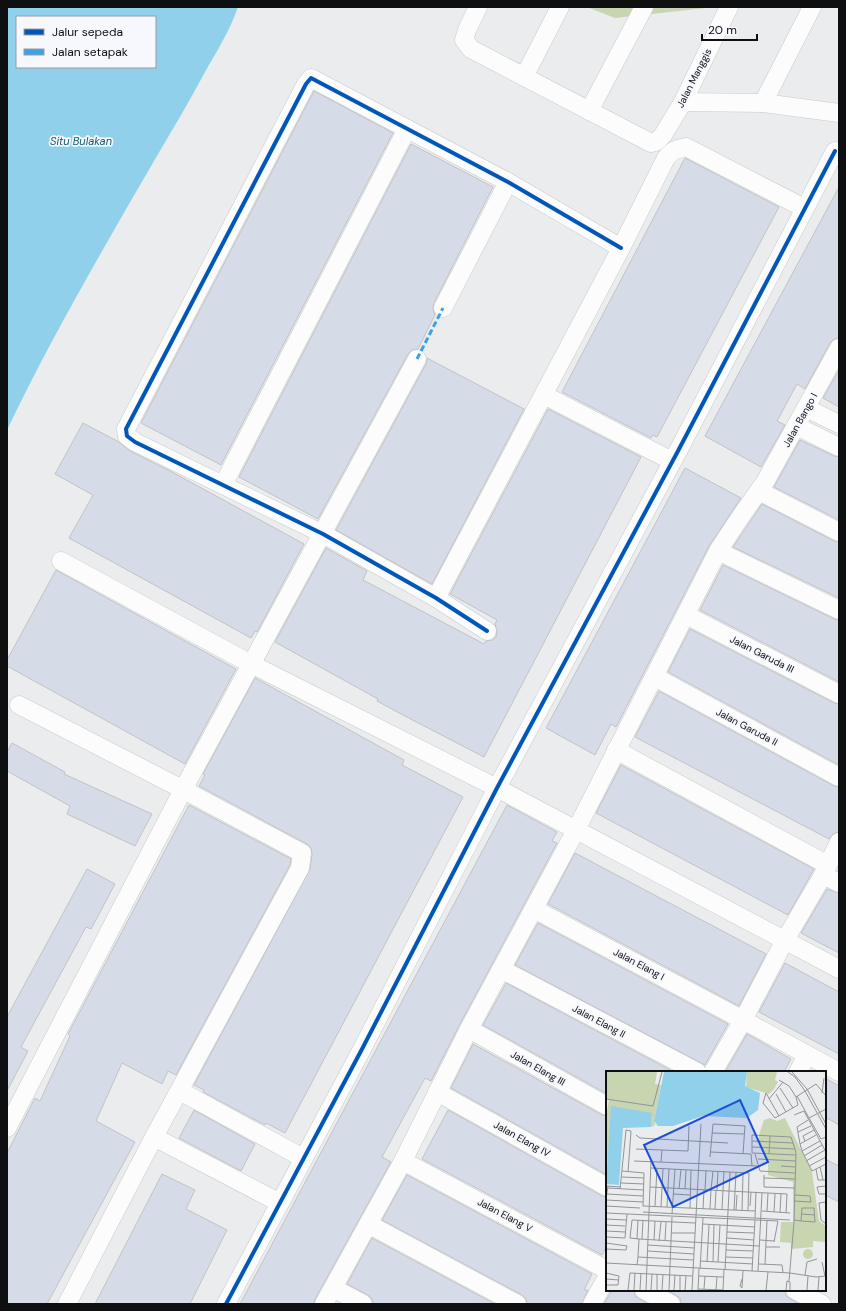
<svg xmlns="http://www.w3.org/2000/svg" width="846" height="1311" font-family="'DM Sans',sans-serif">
  <rect width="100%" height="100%" fill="#eaecee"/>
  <path fill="#c7d5b1" d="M587 7H715L615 18Z"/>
  <path fill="#90d0eb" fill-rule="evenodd" d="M7 7H238C230 30 217 51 205 72 189 102 171 132 154 161 103 249 51 338 7 430ZM17 17H155V67H17Z"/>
  <g fill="#d5dbe7" stroke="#c1c3c4">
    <path d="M314 91 393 133 221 465 141 423Z"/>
    <path d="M411 144 493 187 434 303 433 309 435 315 418 349 412 350 408 354 318 519 239 477Z"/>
    <path d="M685 158 779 207 657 437 653 435 651 438 562 392Z"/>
    <path d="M839 187V338L834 339 830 343 805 389 797 384 777 421 785 425 761 467 705 436Z"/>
    <path d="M427 358 524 409 432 584 336 530 426 364Z"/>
    <path d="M839 370V407L823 398Z"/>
    <path d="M548 409 641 457 484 757 403 715 377 701 378 699 275 642 326 548 367 571 363 580 484 644 486 641 492 640 496 637 497 632 495 624 497 620 450 594Z"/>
    <path d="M83 423 119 442 130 451 172 472 304 544 257 632 255 631 251 638 69 538 93 495 55 474Z"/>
    <path d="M800 440 834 456 839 457V520L774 487Z"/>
    <path d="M685 468 741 498 709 546 616 727 611 724 595 755 546 728Z"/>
    <path d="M762 504 834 541 839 542V598L733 547Z"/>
    <path d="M723 565 834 619 839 620V682L700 610Z"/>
    <path d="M56 570 236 669 185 764 7 666V660Z"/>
    <path d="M690 629 834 703 839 704V765L668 672Z"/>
    <path d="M255 678 404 760 402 765 463 797 285 1133 266 1123 265 1125 203 1092 204 1090 194 1085 310 869 312 854 311 848 307 844 199 786 205 775 203 774Z"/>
    <path d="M659 691 834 786 839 787V832L833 834 829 839 635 737Z"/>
    <path d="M12 743 65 772 64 774 152 814 135 846 67 814 70 806 7 771V752Z"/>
    <path d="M621 765 814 869 788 915 596 813Z"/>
    <path d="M189 805 291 859 290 865 176 1075 168 1071 162 1084 122 1063 96 1121 135 1142 47 1304H7V1153L35 1098 40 1101 70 1036 68 1034Z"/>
    <path d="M507 805 557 832 552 841 557 843 460 1024 431 1081 425 1078 382 1157 391 1162 315 1299 314 1304H240Z"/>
    <path d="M575 853 766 954 739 1006 548 904Z"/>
    <path d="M87 869 115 884 91 929 86 927 21 1047 28 1051 7 1091V1017Z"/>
    <path d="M827 889 839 893V953L801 933Z"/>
    <path d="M538 923 728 1024 705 1065 515 965Z"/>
    <path d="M785 963 839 992V1054L759 1012Z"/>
    <path d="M506 983 674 1072H607V1094L483 1025Z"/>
    <path d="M747 1034 791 1059 784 1072H725Z"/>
    <path d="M473 1044 602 1115 607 1116V1175L451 1088Z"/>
    <path d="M825 1078 839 1086V1125L825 1117Z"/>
    <path d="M194 1110 255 1144 241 1171 179 1138Z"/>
    <path d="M448 1110 602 1196 607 1197V1245L602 1255 422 1159Z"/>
    <path d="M825 1159 839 1166V1202L825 1195Z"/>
    <path d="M162 1174 195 1190 186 1209 227 1230 190 1304H95Z"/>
    <path d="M407 1175 592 1274 584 1290H588L582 1304H527L526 1299 522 1295 382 1220Z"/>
    <path d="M372 1238 495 1304H373L372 1299 368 1295 347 1284Z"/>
    <path d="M612 1290H634L635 1296 648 1304H604Z"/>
    <path d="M667 1290H785L786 1296 799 1304H681L680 1298Z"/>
  </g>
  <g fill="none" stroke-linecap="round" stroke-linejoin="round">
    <defs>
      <g id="minor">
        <path d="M478 7 467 30 464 40 471 49 651 143 656 142 663 135 683 102 729 7"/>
        <path d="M524 77 560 7"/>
        <path d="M683 102 763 103 839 113"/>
        <path d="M763 103 812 7"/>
        <path d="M589 111 644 7"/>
        <path d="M443 308 508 182"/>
        <path d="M544 395 672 461"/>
        <path d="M806 408 839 424"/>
        <path d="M796 426 839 447"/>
        <path d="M223 485 407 129"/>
        <path d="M759 491 839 532"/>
        <path d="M718 551 839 610"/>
        <path d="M61 561 251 664 497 788 839 969"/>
        <path d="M436 598 621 248 666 158C672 150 677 149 686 147L804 208"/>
        <path d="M686 615 839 694"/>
        <path d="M487 631 436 598 323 534 135 442 127 436 126 429 306 84 311 78 508 182 621 248"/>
        <path d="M655 677 839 777"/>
        <path d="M19 705 184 790 302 853 300 868 154 1137 67 1304"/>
        <path d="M616 750 828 865"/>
        <path d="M823 875 839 883"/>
        <path d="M534 909 743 1020 839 1072"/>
        <path d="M501 969 697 1072"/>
        <path d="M469 1029 607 1106"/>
        <path d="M713 1072 743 1020 785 940 823 875 839 842"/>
        <path d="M798 1072 807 1055"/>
        <path d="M180 1091 303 1158"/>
        <path d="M437 1092 607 1187"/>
        <path d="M7 1128C66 1014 125 900 185 786 262 643 340 502 417 359"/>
        <path d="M154 1137 280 1203"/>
        <path d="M403 1161 607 1270"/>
        <path d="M368 1224 517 1304"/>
        <path d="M333 1288 363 1304"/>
        <path d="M644 1290 671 1304"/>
        <path d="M795 1290 822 1304"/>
        <path d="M226 1304 361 1051 497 788 678 451 835 151"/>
        <path d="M324 1304 403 1161 469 1029 576 830 718 551 741 516 765 482 839 348"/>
        <path d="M592 1304 607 1277"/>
      </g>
    </defs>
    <use href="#minor" stroke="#c8cacc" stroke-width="19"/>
    <use href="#minor" stroke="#fcfcfc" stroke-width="18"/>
    <path stroke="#3da1ea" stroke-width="3" stroke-dasharray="6 3" stroke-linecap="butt" d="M417 359 443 308"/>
    <defs>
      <g id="cycleway">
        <path d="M487 631 436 598 323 534 135 442 127 436 126 429 306 84 311 78 508 182 621 248"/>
        <path d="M226 1304 361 1051 497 788 678 451 835 151"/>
      </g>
    </defs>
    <use href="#cycleway" stroke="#f6f8fe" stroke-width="6"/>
    <use href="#cycleway" stroke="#0057b8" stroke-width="4"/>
  </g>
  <g text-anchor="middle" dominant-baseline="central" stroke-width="3.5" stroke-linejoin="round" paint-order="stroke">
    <g font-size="10" fill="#0e0f11" stroke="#f6f8fe">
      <text transform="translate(694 78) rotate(-63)">Jalan Manggis</text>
      <text transform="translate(800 420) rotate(-61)">Jalan Bango I</text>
      <text transform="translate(762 654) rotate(27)">Jalan Garuda III</text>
      <text transform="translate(747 727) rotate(28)">Jalan Garuda II</text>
      <text transform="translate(639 964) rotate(28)">Jalan Elang I</text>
      <text transform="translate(599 1021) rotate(28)">Jalan Elang II</text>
      <text transform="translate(538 1068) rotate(29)">Jalan Elang III</text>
      <text transform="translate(522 1139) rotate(29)">Jalan Elang IV</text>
      <text transform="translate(505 1215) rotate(28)">Jalan Elang V</text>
    </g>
    <g font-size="11" font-style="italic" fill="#0b5972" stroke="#f6f8fe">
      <text x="81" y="141">Situ Bulakan</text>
    </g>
  </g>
  <g transform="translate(606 1071)">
    <rect width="220" height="220" fill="#eaecee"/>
    <path d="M0 1H51L49 13 55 14 48 50 49 54 45 56 46 43 5 61 0 104V46L3 29H0ZM141 1H171L169 9 172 11 168 18 163 23 140 16ZM164 47 171 50 179 47 206 101 213 150 220 155V177L219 171 207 170V176L185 178V172L174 171 175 151H187V111L162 104V90L153 75V64L158 49ZM197 183a5 5 0 1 1 10 0a5 5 0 1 1-10 0Z" fill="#c7d5b1"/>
    <path d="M58 1H141L139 15 154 22 152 39 141 47 97 45 67 55H52L48 50ZM5 35 46 42 45 56 17 57 13 114 0 113Z" fill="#90d0eb"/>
    <path fill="none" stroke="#929496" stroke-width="1" d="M182 1 189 6 199 20 220 58M186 1 201 18 220 53M173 9 183 15 190 26 210 13 220 25M174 17 187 37M160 22 157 32 169 47 192 34 190 26M160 22 173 45M216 22 218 7M170 23 180 41M191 25 203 47M0 28 47 35 56 1M163 28 177 11M188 44 198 40 220 81M192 61 205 55M106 62 138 63M30 64 34 67 122 72M210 64 194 73 196 80 214 70M220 66 215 68 203 47 220 38M146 70 187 72M199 70 197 65 208 59M194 73 191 56 202 49M146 76 189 78M30 78 82 80 83 55M196 80 206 100 220 93M105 81 145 83 146 95M149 83 154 100 189 102M163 83 164 65M198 85 216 74M104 86 107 53 139 55 137 83M152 88 190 90M28 90 151 95M200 90 219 79M55 91 56 79M175 95 189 96M203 95 220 86M214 96 217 109M45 97 143 102 142 140M210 98 212 109H220M16 100 38 102 37 135 149 140M158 104V116L189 117M16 106 38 107M158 107 189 108M15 112 38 113M0 115 15 116M220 115 211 116 213 123H220M44 116 181 123 180 142M2 117 37 119M14 118 20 59 25 60 22 101M73 118 75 98M79 118 80 99M99 119 100 100M105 119 107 100M111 119 112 100M1 123 37 125M67 123 84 124M0 128 2 115M0 129 37 131M188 130 205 131 204 125 189 124M220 131 213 132 215 149 220 153M0 135 34 137M49 135 51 97M144 135 145 121M55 136 57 98M61 136 63 98M84 137 85 99M97 138 98 119M104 138 105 119M109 138 110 119M116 138 118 100M128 139 130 102M130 139 131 124M136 139 137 102M156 140 184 142M161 140 162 122M37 141 184 149M168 141 169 123M174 141 175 123M0 142 172 150 168 171M66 143 69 98M195 143 209 144M149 147 150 121M0 148 20 149M188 149 195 150 209 151 208 137H196L195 150M97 153 149 156M0 154 19 155M0 160 19 161M121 161 148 162M65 162H89M0 166 19 167 21 143M121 167 148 169M31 168 32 149M33 168 24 167 26 149 89 152M36 168 37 149M48 169 49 150M154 169 168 170M53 170 55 151M59 170 60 151M0 172 21 175 20 179 0 178M42 174 88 177M160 176H174M120 179 147 180M42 180 88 183M32 186 33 168 153 175M120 186 147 187M94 190 147 193M101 191 103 154M107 191 108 154M112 191 114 154M216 191 219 205M0 192 184 202 210 206 220 205M153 193 176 194 177 201M159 193 161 150M31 194 32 186 87 189M94 198 97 147M119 199 124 101M146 200 149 149M152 200 156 122M0 202 13 205 12 214H0M199 204 201 191 211 188M93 205 117 206M0 208 13 209M136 208 134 215 136 217 137 200M183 210 188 151 190 83 189 78 185 66 146 64V82L190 84M92 218 117 219 118 199M98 218 99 205M22 219 24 202 86 205M28 219 29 202M34 219 35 202M40 219 45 90M45 219 46 203M51 219V203M56 219 57 203M63 219 66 146M68 219 69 204M74 219V204M79 219 80 205M86 219 95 53M92 219 93 198M110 219 111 206M160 219 162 201M180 219 181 210 184 211V219M201 219 202 205M212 219 213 206"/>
    <path fill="#1d4ed8" fill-opacity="0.15" stroke="#1d4ed8" stroke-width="2" d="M134 29 162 91 67 136 38 74Z"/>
    <rect width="220" height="220" fill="none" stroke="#0e0f11" stroke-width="2"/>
  </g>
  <rect width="846" height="1311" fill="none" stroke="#0e0f11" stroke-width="16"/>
  <rect x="16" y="16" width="140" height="52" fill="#f6f8fe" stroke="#999b9f"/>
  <rect x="24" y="29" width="20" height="6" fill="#0057b8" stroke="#999b9f"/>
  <text x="52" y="36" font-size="12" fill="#0e0f11">Jalur sepeda</text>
  <rect x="24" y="49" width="20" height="6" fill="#3da1ea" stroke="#999b9f"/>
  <text x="52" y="56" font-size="12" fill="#0e0f11">Jalan setapak</text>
  <path d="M702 34v6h55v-6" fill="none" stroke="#0e0f11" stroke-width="2"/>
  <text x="708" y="34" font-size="12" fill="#0e0f11" stroke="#f6f8fe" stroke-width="3" paint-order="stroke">20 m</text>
</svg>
